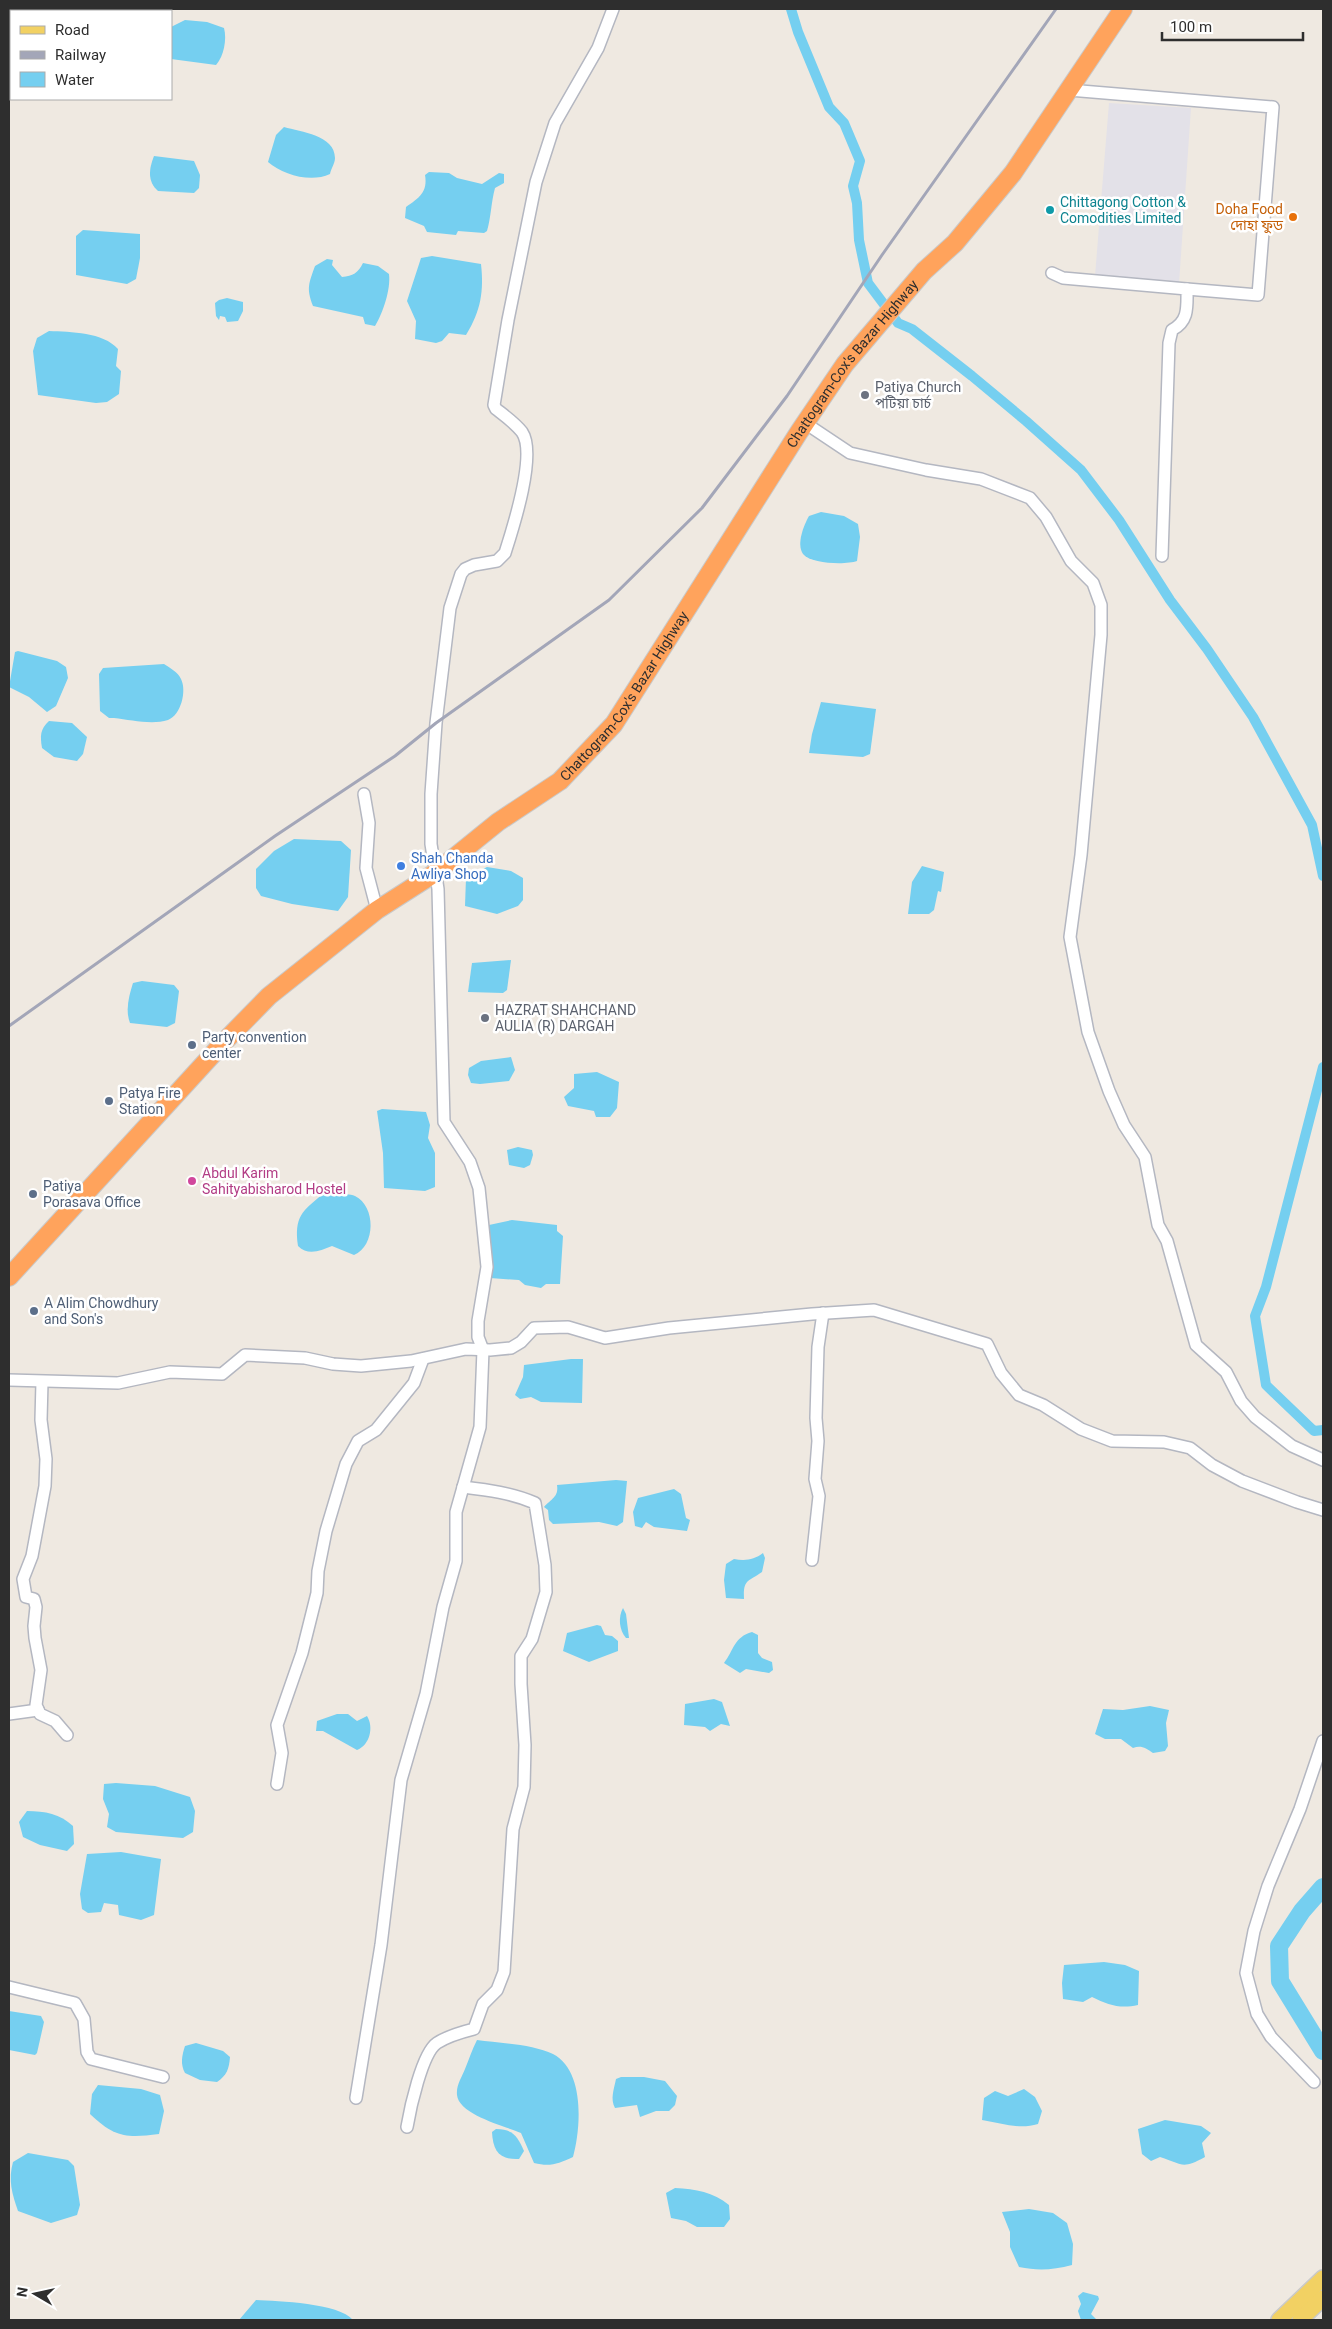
<svg xmlns="http://www.w3.org/2000/svg" width="1332" height="2329" font-family="Roboto,'Noto Sans Bengali',sans-serif">
  <rect width="100%" height="100%" fill="#efe9e1"/>
  <path fill="#e3e1e8" d="M1109 103 1191 108 1179 284 1095 276Z"/>
  <g fill="#75cff0">
    <path d="M185 20 207 22 224 28C227 39 224 56 216 65L171 59V27Z"/>
    <path d="M284 127C301 132 335 135 335 158 335 163 331 169 330 174 311 183 283 175 268 162L276 135Z"/>
    <path d="M154 156 194 161 200 175 199 188 194 193 158 191C147 181 149 169 154 156Z"/>
    <path d="M429 172 449 173 457 178 482 184 499 173 504 174V183L495 188C491 203 491 217 487 231L484 233 458 231 456 235 427 232 424 226 405 218 406 207C419 198 428 192 425 175Z"/>
    <path d="M83 230 140 234V258L136 279 127 284 76 275V236Z"/>
    <path d="M432 256 481 264C484 291 481 311 466 335L449 333 442 341 436 343 415 339 416 321 407 301 421 258Z"/>
    <path d="M327 259 333 260 332 265 342 277C353 276 358 273 363 263L378 266 389 274C391 289 383 313 375 326L365 324 363 317 313 306C306 288 309 283 315 266Z"/>
    <path d="M227 298 243 302V311L238 321 227 322 225 317 220 316 219 320 216 316 215 303 219 300Z"/>
    <path d="M49 331C71 332 103 332 118 349L116 366 121 371 119 394 107 402 96 403 38 395 33 351 37 338Z"/>
    <path d="M821 512 844 516 858 524 860 537 857 561C846 565 811 564 803 554 796 544 804 525 809 516Z"/>
    <path d="M18 651 57 661 66 667 68 678 56 706 47 712 29 697 9 687 15 652Z"/>
    <path d="M164 664C170 668 178 672 181 679 187 691 181 715 168 720 152 725 131 720 114 718H109L100 711 99 674 103 668Z"/>
    <path d="M821 702 876 709 870 754 863 757 809 753 812 734Z"/>
    <path d="M49 721 72 723 87 737 83 754 77 761 54 757 42 748C40 736 40 729 49 721Z"/>
    <path d="M294 839 341 841 351 850 348 897 338 911 292 904 261 896 256 888V869L274 851Z"/>
    <path d="M922 866 944 872 941 892 938 891 934 910 929 914H908L912 882Z"/>
    <path d="M487 867 511 871 523 878V900L518 906 497 914 465 906 466 878Z"/>
    <path d="M511 960 507 990 503 993 468 992 472 963Z"/>
    <path d="M142 981 174 985 179 991 175 1023 167 1027 130 1023C125 1010 129 996 133 983Z"/>
    <path d="M511 1057 515 1070 509 1081 480 1084 471 1083 468 1075 469 1068 481 1061Z"/>
    <path d="M597 1072 619 1082 617 1108 610 1117H596L594 1111 568 1106 564 1097 574 1088V1074Z"/>
    <path d="M382 1109 426 1112 430 1125 428 1138 435 1153V1187L425 1191 384 1188 383 1153 377 1111Z"/>
    <path d="M518 1147 532 1150 533 1155 530 1165 524 1168 509 1165 507 1150Z"/>
    <path d="M323 1194C332 1194 347 1193 355 1196 376 1206 376 1246 354 1255L332 1246C320 1251 308 1256 298 1246 294 1217 302 1211 323 1194Z"/>
    <path d="M512 1220 557 1225V1231L563 1236 560 1284H546L541 1288 525 1285 519 1280 490 1278 487 1228 489 1225Z"/>
    <path d="M571 1359H583L582 1403 541 1402 531 1397 520 1399 515 1395 523 1377 524 1365Z"/>
    <path d="M616 1480 627 1481 623 1522 617 1526 599 1522 553 1524 549 1520 548 1510 544 1507C551 1499 559 1497 557 1485Z"/>
    <path d="M674 1489 681 1494 686 1518 690 1520 687 1531 654 1527 646 1522 642 1528 635 1526 633 1512 638 1498Z"/>
    <path d="M763 1553 765 1558 762 1572C748 1582 743 1579 744 1599L726 1598 724 1580 726 1564 734 1559C745 1561 754 1560 763 1553Z"/>
    <path d="M623 1608 626 1614 629 1638H626C619 1630 618 1617 623 1608Z"/>
    <path d="M597 1625 601 1626 605 1635 612 1636 618 1641V1651L589 1662 563 1651 567 1633Z"/>
    <path d="M752 1632 758 1635V1653L762 1658 772 1662 773 1670 769 1673 746 1669 740 1673 724 1663C734 1650 734 1637 752 1632Z"/>
    <path d="M714 1699 722 1702 730 1726 721 1724 710 1731 705 1727 684 1725 685 1704Z"/>
    <path d="M1150 1706 1169 1710 1166 1723 1168 1746 1165 1751 1153 1753C1146 1748 1141 1745 1133 1748L1121 1739H1105L1095 1734 1103 1709 1123 1710Z"/>
    <path d="M337 1714H348L357 1721 367 1716C374 1727 370 1745 357 1750L323 1731H316L317 1721Z"/>
    <path d="M116 1783 155 1786 190 1797 195 1811 193 1832 183 1838 116 1832 107 1827 109 1814 103 1799 104 1784Z"/>
    <path d="M27 1811C45 1811 60 1814 73 1826L74 1844 67 1851 40 1845 23 1837 19 1822Z"/>
    <path d="M121 1852 161 1859 154 1915 141 1920 119 1915 118 1905 104 1903 101 1912 88 1913 82 1909 80 1894 87 1854Z"/>
    <path d="M1104 1962 1125 1965 1139 1971 1138 2005C1120 2009 1108 2005 1092 1997L1083 2002 1063 1999 1062 1983 1064 1965Z"/>
    <path d="M9 2011 41 2016 44 2022 37 2053 35 2055 9 2050Z"/>
    <path d="M477 2040C499 2043 533 2044 553 2054 585 2071 581 2128 573 2157 558 2164 550 2167 534 2163L521 2133C505 2126 459 2115 457 2095 456 2085 462 2077 465 2069 469 2059 472 2050 477 2040Z"/>
    <path d="M196 2043 223 2051 230 2057C229 2069 227 2075 217 2082L200 2080 185 2073C180 2064 182 2055 185 2046Z"/>
    <path d="M621 2077H644L665 2081 677 2096 675 2105 669 2111H656L640 2117 637 2105 615 2108C610 2099 614 2089 616 2079Z"/>
    <path d="M98 2085 141 2089 160 2095 164 2111 159 2134C127 2138 115 2138 90 2114L92 2094Z"/>
    <path d="M1024 2089 1035 2097 1042 2111 1038 2124C1019 2130 1001 2123 982 2120L984 2098 995 2091 1008 2096Z"/>
    <path d="M1165 2120 1201 2126 1211 2133 1202 2143 1205 2157C1181 2170 1183 2164 1160 2157L1151 2161 1142 2154 1138 2129Z"/>
    <path d="M496 2129C513 2129 518 2137 524 2151L519 2159C499 2160 493 2151 492 2132Z"/>
    <path d="M28 2153 68 2160 74 2166 80 2205 77 2215 51 2223 18 2211C12 2194 8 2180 13 2162Z"/>
    <path d="M675 2188C696 2189 713 2192 729 2205L730 2219 724 2227H697L686 2221 671 2218 666 2193Z"/>
    <path d="M1029 2209 1053 2213 1067 2223 1073 2244 1072 2265C1053 2270 1038 2271 1019 2267L1010 2247V2232L1002 2212Z"/>
    <path d="M1083 2292 1098 2296 1099 2299 1091 2314 1096 2319 1094 2320H1081L1078 2311 1081 2304 1078 2296Z"/>
    <path d="M256 2300C278 2301 339 2303 353 2320H239Z"/>
  </g>
  <g fill="none" stroke-linecap="round" stroke-linejoin="round">
    <g stroke="#75cff0" stroke-width="10">
      <path d="M791 9 798 32 829 107 844 123 860 161 853 186 857 203 859 240 868 283 898 323 912 329 972 376 1026 421 1081 470 1119 520 1170 600 1207 649 1253 717 1312 825 1323 876"/>
      <path d="M1323 1067 1266 1287 1255 1316 1266 1385 1314 1431 1323 1430"/>
    </g>
    <path stroke="#75cff0" stroke-width="18" d="M1323 1887 1302 1911 1279 1946 1280 1981 1323 2051"/>
    <defs>
      <g id="minor">
        <path d="M1069 90 1273 107 1258 295 1187 289"/>
        <path d="M1052 273 1063 278 1187 289C1187 307 1189 321 1172 330L1169 343 1162 556"/>
        <path d="M805 423 850 453 926 470 981 479 1030 498 1046 517 1071 561 1093 583 1101 605V635L1081 855 1070 937 1088 1032 1109 1091 1124 1125 1145 1157 1158 1225 1167 1241 1196 1345 1226 1372 1241 1401 1255 1417 1292 1446 1323 1460"/>
        <path d="M364 794 369 823 366 868 377 910"/>
        <path d="M9 1380 118 1383 170 1372 222 1374 245 1355 305 1358 333 1364 361 1366 411 1361 466 1349 490 1350 511 1348 521 1342 534 1328 568 1327 605 1338 669 1328 812 1314 874 1310 987 1344 1001 1373 1019 1395 1043 1405 1081 1429 1112 1441 1164 1442 1190 1448 1212 1465 1242 1481 1297 1502 1323 1510"/>
        <path d="M42 1382 41 1420 46 1459 45 1486 32 1556 23 1579 26 1597 34 1599 36 1607 34 1626 35 1638 41 1670 36 1705 40 1714 55 1721 67 1735"/>
        <path d="M812 1560 819 1496 815 1479 818 1441 816 1418 818 1347 823 1313"/>
        <path d="M9 1714 38 1710"/>
        <path d="M277 1784 282 1753 277 1725 302 1653 317 1593 318 1571 326 1531 346 1464 358 1441 376 1430 414 1383 423 1359"/>
        <path d="M9 1987 75 2003 84 2019 87 2052 91 2059 163 2077"/>
        <path d="M1314 2082 1271 2037 1257 2014 1246 1973 1254 1931 1268 1886 1300 1809 1323 1741"/>
        <path d="M356 2098 381 1945 401 1780 426 1694 443 1607 456 1561V1512L480 1427 483 1350 478 1337V1321L487 1267 486 1257 479 1188 470 1162 444 1122 438 889 431 844V794L436 723 450 608 461 574 465 569 474 565 497 561 505 553C513 528 537 454 522 432 515 423 505 416 496 409L494 405 508 320 536 182 555 123 598 48 613 9"/>
        <path d="M407 2127C410 2109 422 2053 437 2043 448 2036 462 2032 474 2029L483 2004 497 1990 504 1972 513 1829 524 1787 525 1745 521 1684V1656L532 1639 546 1592 545 1565 535 1503C512 1493 488 1490 463 1487"/>
      </g>
      <g id="major">
        <path d="M1279 2320 1323 2278"/>
        <path d="M1300 2320 1323 2298"/>
      </g>
      <g id="highway">
        <path id="s1" d="M9 1277 223 1043 269 996 377 910 435 873 498 822 560 781 614 724 799 432 845 364 924 271 955 243 1013 173 1123 9"/>
      </g>
    </defs>
    <use href="#minor" stroke="#b4b7c1" stroke-width="14"/>
    <use href="#major" stroke="#c9c9c9" stroke-width="18"/>
    <use href="#highway" stroke="#c9c9c9" stroke-width="20"/>
    <use href="#minor" stroke="#fff" stroke-width="11"/>
    <use href="#major" stroke="#f2d163" stroke-width="15"/>
    <use href="#highway" stroke="#ffa35c" stroke-width="18"/>
    <path stroke="#a3a6b8" stroke-width="3" d="M9 1026 275 836 395 756 436 723 609 600 702 508 787 396 882 255 1056 9"/>
  </g>
  <circle fill="#0f9aa8" stroke="#fff" stroke-width="2" cx="1050" cy="210" r="5"/>
  <circle fill="#e8710a" stroke="#fff" stroke-width="2" cx="1293" cy="217" r="5"/>
  <g fill="#6b7280" stroke="#fff" stroke-width="2">
    <circle cx="865" cy="395" r="5"/>
    <circle cx="485" cy="1018" r="5"/>
  </g>
  <circle fill="#3f7fe0" stroke="#fff" stroke-width="2" cx="401" cy="866" r="5"/>
  <g fill="#5c6f8a" stroke="#fff" stroke-width="2">
    <circle cx="192" cy="1045" r="5"/>
    <circle cx="109" cy="1101" r="5"/>
    <circle cx="33" cy="1194" r="5"/>
    <circle cx="34" cy="1311" r="5"/>
  </g>
  <circle fill="#d1479c" stroke="#fff" stroke-width="2" cx="192" cy="1181" r="5"/>
  <g text-anchor="middle" dominant-baseline="central" stroke-width="5" stroke-linejoin="round" paint-order="stroke">
    <g font-size="14" fill="#0d838f" stroke="#fff" text-anchor="start">
      <text x="1060" y="202">Chittagong Cotton &amp;<tspan x="1060" dy="16">Comodities Limited</tspan></text>
    </g>
    <g font-size="14" fill="#c56008" stroke="#fff" text-anchor="end">
      <text x="1283" y="209">Doha Food<tspan x="1283" dy="16">দোহা ফুড</tspan></text>
    </g>
    <g font-size="14" fill="#2e2e2e" stroke="#fff">
      <text stroke="none"><textPath href="#s1" startOffset="1256">Chattogram-Cox's Bazar Highway</textPath></text>
      <text stroke="none"><textPath href="#s1" startOffset="852">Chattogram-Cox's Bazar Highway</textPath></text>
    </g>
    <g font-size="14" fill="#5b616d" stroke="#fff" text-anchor="start">
      <text x="875" y="387">Patiya Church<tspan x="875" dy="16">পটিয়া চার্চ</tspan></text>
      <text x="495" y="1010">HAZRAT SHAHCHAND<tspan x="495" dy="16">AULIA (R) DARGAH</tspan></text>
    </g>
    <g font-size="14" fill="#366cbe" stroke="#fff" text-anchor="start">
      <text x="411" y="858">Shah Chanda<tspan x="411" dy="16">Awliya Shop</tspan></text>
    </g>
    <g font-size="14" fill="#4e5e75" stroke="#fff" text-anchor="start">
      <text x="202" y="1037">Party convention<tspan x="202" dy="16">center</tspan></text>
      <text x="119" y="1093">Patya Fire<tspan x="119" dy="16">Station</tspan></text>
      <text x="43" y="1186">Patiya<tspan x="43" dy="16">Porasava Office</tspan></text>
      <text x="44" y="1303">A Alim Chowdhury<tspan x="44" dy="16">and Son's</tspan></text>
    </g>
    <g font-size="14" fill="#b23c85" stroke="#fff" text-anchor="start">
      <text x="202" y="1173">Abdul Karim<tspan x="202" dy="16">Sahityabisharod Hostel</tspan></text>
    </g>
  </g>
  <rect width="1332" height="2329" fill="none" stroke="#2e2e2e" stroke-width="20"/>
  <rect x="10" y="10" width="162" height="90" fill="#ffffff" stroke="#ababab"/>
  <rect x="20" y="26" width="25" height="8" fill="#f2d163" stroke="#ababab"/>
  <text x="55" y="35" font-size="15" fill="#2e2e2e">Road</text>
  <rect x="20" y="51" width="25" height="8" fill="#a3a6b8" stroke="#ababab"/>
  <text x="55" y="60" font-size="15" fill="#2e2e2e">Railway</text>
  <rect x="20" y="72" width="25" height="15" fill="#75cff0" stroke="#ababab"/>
  <text x="55" y="85" font-size="15" fill="#2e2e2e">Water</text>
  <g transform="translate(35 2294) rotate(279)" stroke="#ffffff" stroke-width="4" paint-order="stroke">
  <path d="M0-4L9 19L0 12L-9 19Z" fill="#2e2e2e"/>
  <text y="-8" font-size="14" font-weight="bold" text-anchor="middle" fill="#2e2e2e">N</text>
  </g>
  <path d="M1162 32v8h141v-8" fill="none" stroke="#2e2e2e" stroke-width="2.5"/>
  <text x="1170" y="32" font-size="15" fill="#2e2e2e" stroke="#ffffff" stroke-width="4" paint-order="stroke">100 m</text>
</svg>
